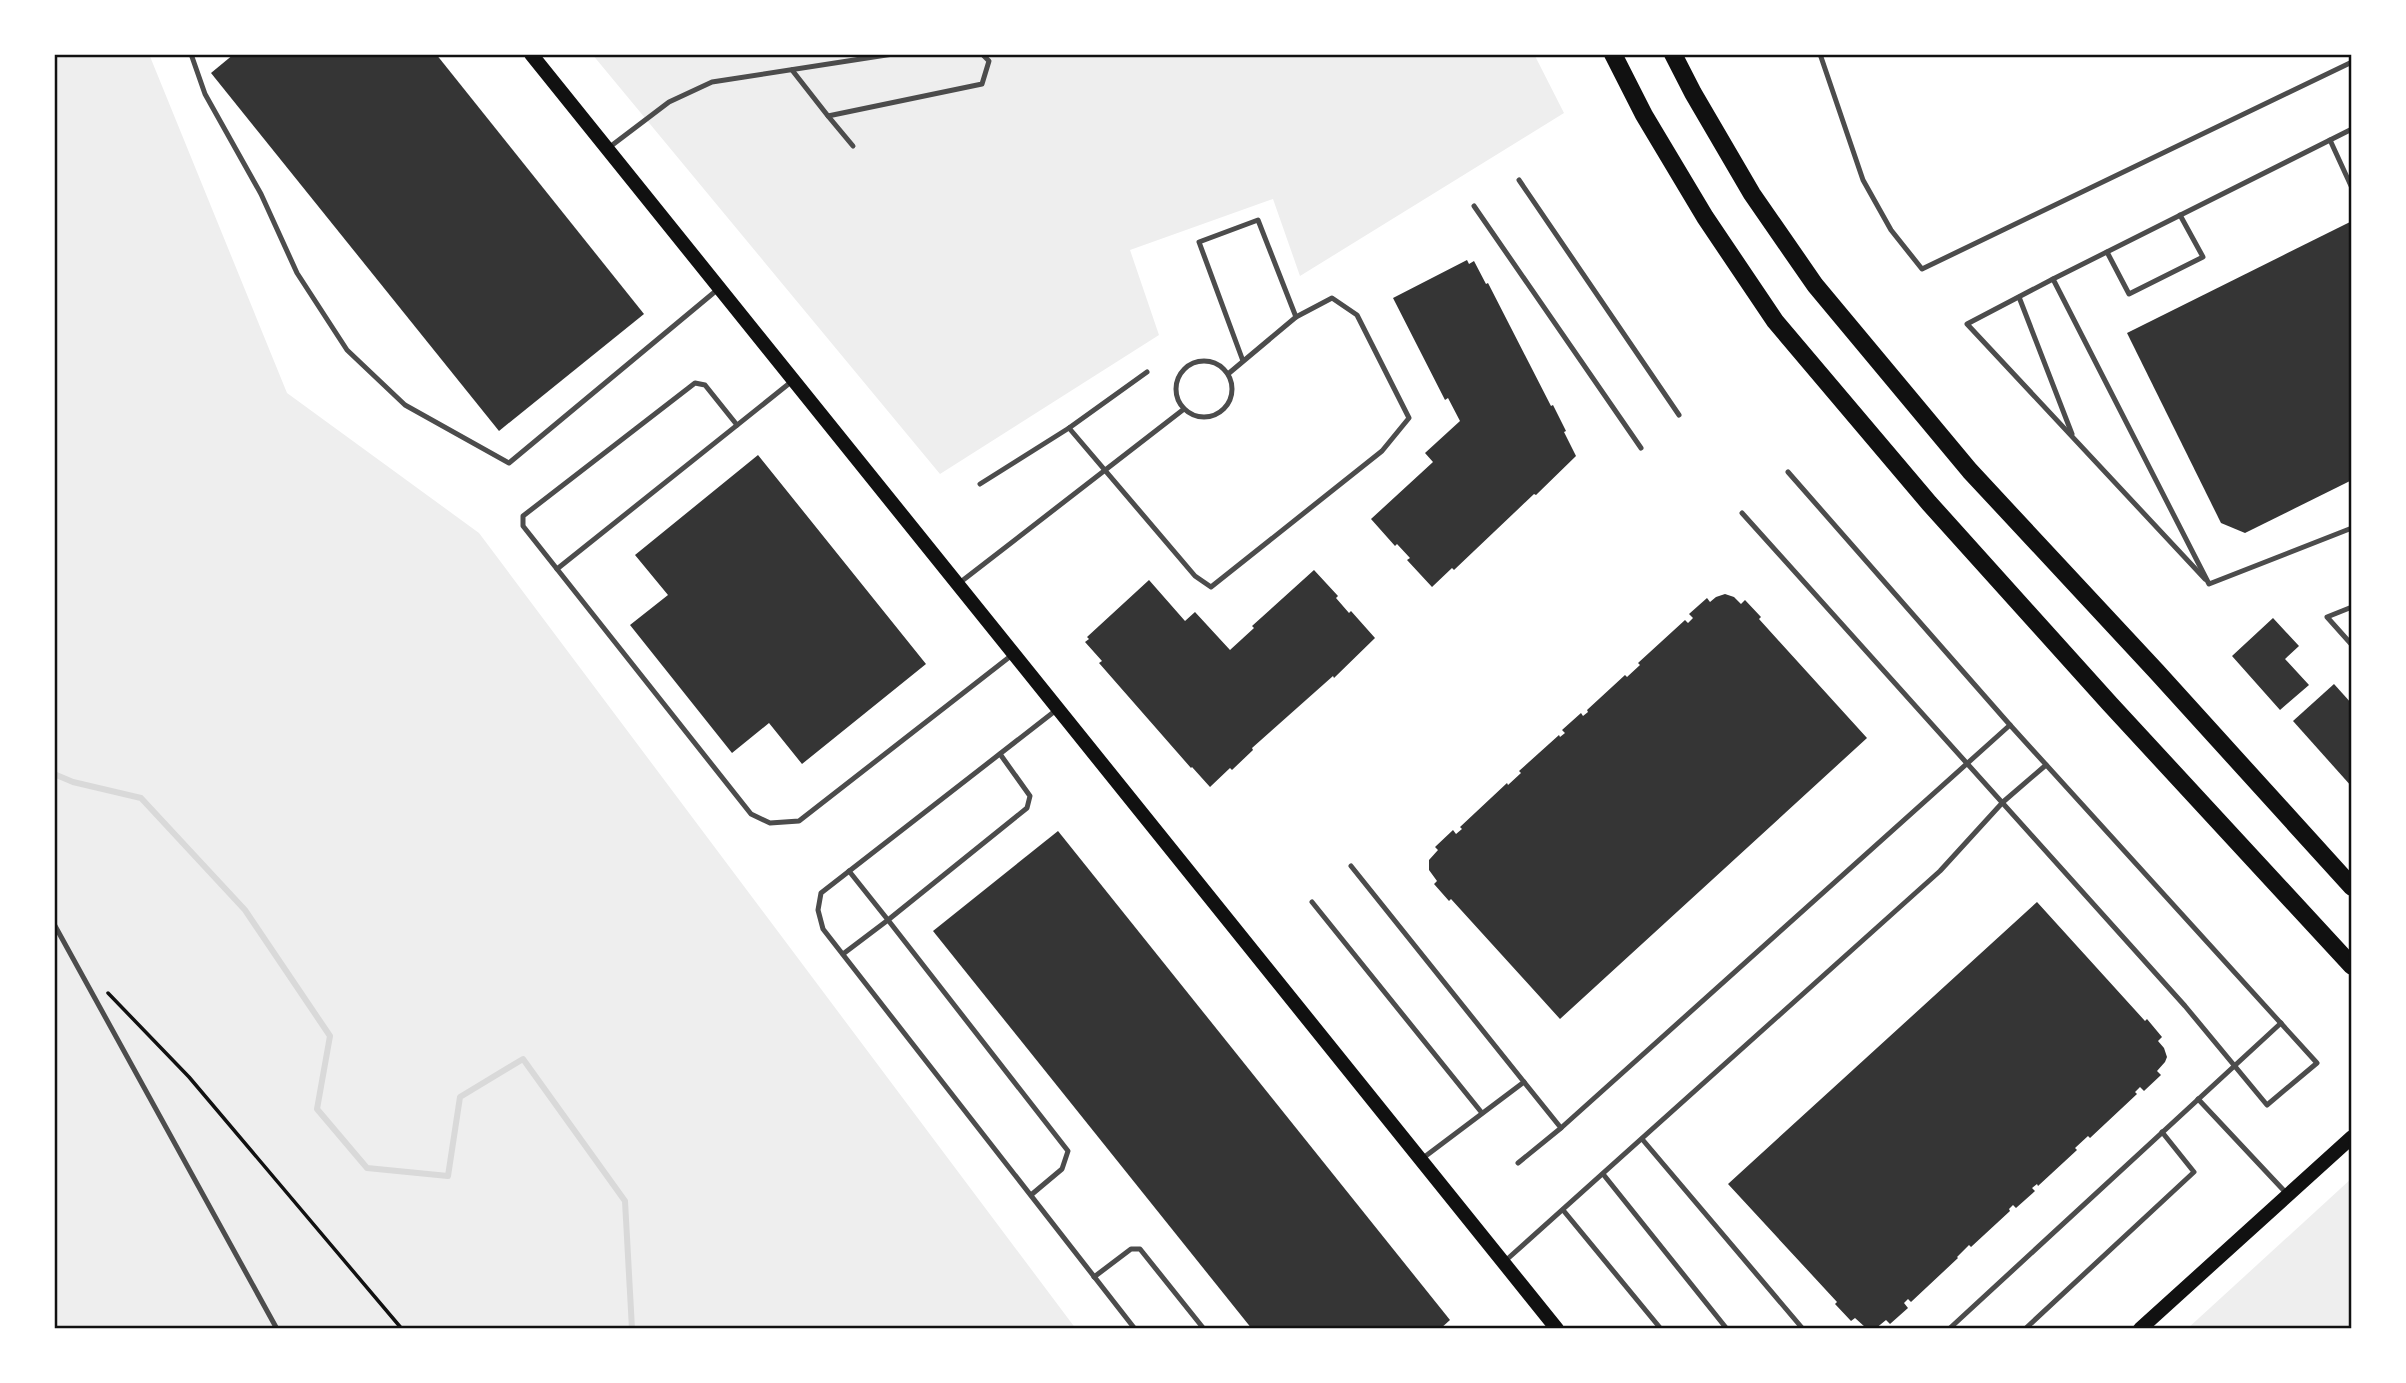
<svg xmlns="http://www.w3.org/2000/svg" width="2406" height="1383" font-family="'Noto Sans',sans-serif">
  <rect width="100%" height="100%" fill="#fff"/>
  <g fill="#eee">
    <path d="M54 54H149L287 393 479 533 1076 1329H54Z"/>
    <path d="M592 54H1534L1564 113 1300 276 1273 199 1130 250 1159 335 940 474Z"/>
    <path d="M2352 1178V1329H2187Z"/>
  </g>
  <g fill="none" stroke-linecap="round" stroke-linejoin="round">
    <path stroke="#d9d9d9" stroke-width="6" d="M54 774 73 782 141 798 245 910 330 1036 317 1109 367 1168 448 1176 460 1097 523 1059 625 1201 632 1329"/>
  </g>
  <g fill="#353535">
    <path d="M234 54H436L644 314 499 431 211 73Z"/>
    <path d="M2352 221V480L2245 533 2221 523 2127 333Z"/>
    <path d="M1467 260 1469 264 1474 261 1486 284 1488 283 1551 406 1553 405 1566 431 1564 432 1576 456 1536 495 1534 494 1454 570 1452 568 1432 587 1407 560 1410 558 1397 544 1395 546 1371 519 1433 462 1425 453 1460 421 1448 398 1445 400 1393 298Z"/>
    <path d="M758 455 926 664 802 764 769 723 732 753 630 625 668 595 635 555Z"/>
    <path d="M1314 570 1338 596 1336 598 1349 613 1351 611 1375 638 1334 678 1333 676 1252 748 1253 750 1232 770 1230 768 1210 787 1192 767 1191 768 1099 663 1102 661 1085 642 1089 639 1087 637 1149 580 1185 621 1195 612 1230 650 1254 628 1252 626Z"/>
    <path d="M1725 594 1734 597 1741 604 1745 600 1761 617 1759 619 1867 738 1560 1019 1451 899 1449 901 1434 884 1437 881 1429 870V860L1438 850 1435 847 1453 830 1456 834 1462 829 1460 827 1507 783 1508 785 1521 773 1519 771 1559 735 1560 737 1565 733 1562 730 1581 713 1583 716 1588 712 1587 710 1625 675 1627 677 1640 665 1638 663 1685 620 1688 623 1693 618 1689 614 1707 598 1710 602 1716 597Z"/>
    <path d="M2273 618 2299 646 2285 659 2309 685 2280 710 2232 656Z"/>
    <path d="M2334 684 2352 704V787L2293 721Z"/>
    <path d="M1058 831 1450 1320 1440 1329H1252L933 931Z"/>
    <path d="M2037 902 2145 1021 2147 1019 2162 1037 2158 1041 2164 1048 2167 1057 2165 1062 2157 1071 2161 1075 2144 1091 2140 1087 2135 1092 2137 1094 2090 1138 2088 1136 2075 1148 2077 1150 2038 1186 2037 1184 2032 1188 2035 1191 2016 1208 2013 1205 2009 1209 2010 1211 1971 1247 1969 1245 1957 1257 1958 1258 1911 1302 1908 1299 1904 1303 1908 1308 1890 1324 1886 1320 1875 1329 1865 1327 1855 1318 1851 1321 1835 1304 1837 1302 1728 1184Z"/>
  </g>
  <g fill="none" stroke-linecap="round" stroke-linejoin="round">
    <path stroke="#111" stroke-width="3.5" d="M108 993 189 1077 402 1329"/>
    <g stroke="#4c4c4c" stroke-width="5">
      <path d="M191 54 205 94 261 194 297 273 347 350 405 405 509 463 717 290"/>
      <path d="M1820 54 1863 180 1891 230 1922 269 2352 62"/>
      <path d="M792 70 828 116 982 84 989 61 982 54"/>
      <path d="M828 116 853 146"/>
      <path d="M2352 129 2053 279 2209 584 2352 528"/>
      <path d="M2330 140 2352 188"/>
      <path d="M607 149 669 102 712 82 893 54"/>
      <path d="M1519 180 1679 415"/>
      <path d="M1474 206 1641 448"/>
      <path d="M2107 252 2129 294 2203 257 2180 215"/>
      <path d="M2053 279 1967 324 2205 579"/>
      <path d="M2019 297 2072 434"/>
      <circle cx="1204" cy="389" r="28"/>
      <path d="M1147 372 1069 428 1195 576 1211 587 1382 451 1409 418 1357 315 1332 298 1296 317"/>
      <path d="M1228 374 1296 317 1258 220 1199 242 1243 361"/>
      <path d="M791 382 557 569 751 814 770 823 799 821 1012 655"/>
      <path d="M980 484 1069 428"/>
      <path d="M1742 513 2185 1006 2267 1105 2317 1063 2010 725"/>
      <path d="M557 569 523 526V516L695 383 705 385 737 425"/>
      <path d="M958 584 1184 409"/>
      <path d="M2352 607 2327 617 2352 645"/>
      <path d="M1055 711 821 893 818 910 823 929 1135 1329"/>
      <path d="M1351 866 1524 1082 1423 1158"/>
      <path d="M849 871 888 920 1027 808 1030 796 1000 754"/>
      <path d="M1312 902 1482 1113"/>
      <path d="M54 924 277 1329"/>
      <path d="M843 954 888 920 1068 1151 1062 1169 1031 1195"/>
      <path d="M2198 1099 2288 1195"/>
      <path d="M1561 1128 2010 725 1788 472"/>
      <path d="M1642 1139 1803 1329"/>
      <path d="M1518 1163 1561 1128 1524 1082"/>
      <path d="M1603 1174 1727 1329"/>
      <path d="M1563 1210 1661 1329"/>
      <path d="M1504 1262 1940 871 2003 802 2046 765"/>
      <path d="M1094 1277 1131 1249H1140L1204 1329"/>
      <path d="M1949 1329 2281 1023"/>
      <path d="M2025 1329 2194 1172 2162 1132"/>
    </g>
    <g stroke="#111" stroke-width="14">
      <path d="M531 54 1557 1329"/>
      <path d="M2140 1329 2352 1137"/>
    </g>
    <g stroke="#111" stroke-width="18">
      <path d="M1613 54 1644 115 1705 217 1775 321 1929 503 2110 704 2352 966"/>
      <path d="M1673 54 1693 93 1752 194 1815 285 1970 471 2157 672 2352 887"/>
    </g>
  </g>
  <rect width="2406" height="1383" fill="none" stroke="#ffffff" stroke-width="112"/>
  <rect x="56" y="56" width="2294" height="1271" fill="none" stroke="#111" stroke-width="2.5"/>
</svg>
